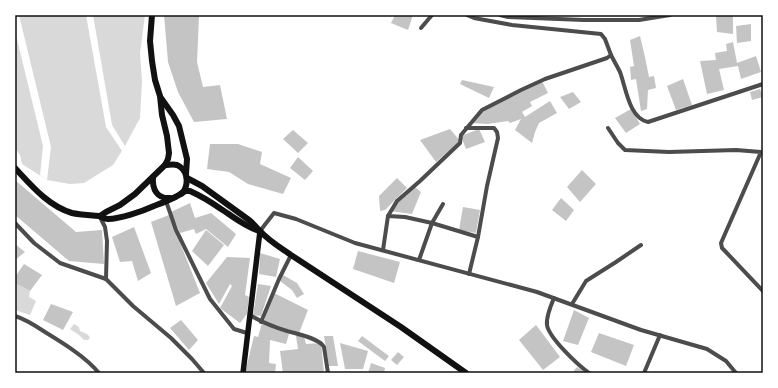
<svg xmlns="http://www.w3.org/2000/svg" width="778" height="388" font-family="Jost,sans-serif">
  <rect width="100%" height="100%" fill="#fff"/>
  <g fill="#d9d9d9">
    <path d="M15 15H145L140 53 142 81 140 118 125 146 113 165 84 183 70 184 47 180 22 164 20 155 15 148Z"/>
    <path d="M15 283 30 291 29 297 36 301 30 315 15 310Z"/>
    <path d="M74 324 79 327 80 331C84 333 88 333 90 338L88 340H84L79 335 70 329Z"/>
  </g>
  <g fill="#fff">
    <path d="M15 15H19L51 147 47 180 40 175 43 146 15 31Z"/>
    <path d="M86 15H93L112 125 125 146 122 151 106 127Z"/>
  </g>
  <g fill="#c4c4c4">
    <path d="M164 15H194L199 16 197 62 203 87 220 85 227 119 194 122 178 92 168 62Z"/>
    <path d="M395 15H413L408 30 391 23Z"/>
    <path d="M716 16H733V34L717 32Z"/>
    <path d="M751 24V41L737 43 736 26Z"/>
    <path d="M640 36 645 57 649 77 654 76 656 88 648 90 647 109 641 111 636 79 631 80 630 67 634 66 630 40Z"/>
    <path d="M733 42 737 63 756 56 761 72 741 79 738 66 719 69 724 90 707 94 700 61 716 60 715 53 727 51 726 44Z"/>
    <path d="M683 79 692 105 676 110 667 86Z"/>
    <path d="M462 80 494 87 489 98 460 84Z"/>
    <path d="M542 81 548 93 530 102 532 106 522 112 525 117 550 101 557 113 539 123 535 132 532 143 515 130 521 119 510 123 508 121 488 124 471 123 483 111Z"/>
    <path d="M760 89 763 97 752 100 750 92Z"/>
    <path d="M573 92 581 102 569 109 560 97Z"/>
    <path d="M631 109 640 124 626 133 615 118Z"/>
    <path d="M450 129 460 141 436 162 420 140Z"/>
    <path d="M479 129 485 142 466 149 461 136Z"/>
    <path d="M293 130 308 143 298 153 283 139Z"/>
    <path d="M210 144H238L262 152 260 164 291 178 283 194 248 184 229 172 207 169Z"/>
    <path d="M298 157 313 171 305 180 290 168Z"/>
    <path d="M582 170 596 184 580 202 567 187Z"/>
    <path d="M397 178 407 188 385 210 380 211 379 196Z"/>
    <path d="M15 180 76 232 102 230 104 264 69 261 15 215Z"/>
    <path d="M414 186 421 192 412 214 389 211Z"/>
    <path d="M561 198 574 210 566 221 552 210Z"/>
    <path d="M190 203 195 218 211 213 236 234 228 247 206 229 196 234 194 229 180 233 171 212Z"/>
    <path d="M463 207 480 210 476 233 459 230Z"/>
    <path d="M169 215 200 293 176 306 151 222Z"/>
    <path d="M134 227 151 273 138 281 132 261 120 262 112 237Z"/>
    <path d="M206 230 224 245 208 266 192 251Z"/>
    <path d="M15 244 25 252 15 260Z"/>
    <path d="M358 251 400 262 394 283 353 269Z"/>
    <path d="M260 253 280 259 276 277 259 274Z"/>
    <path d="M227 257 250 258 245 295 249 297 247 314 240 323 220 308 232 286 230 284 219 304 206 283Z"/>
    <path d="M24 264 42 275 30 291 15 283V277Z"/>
    <path d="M283 275 297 283 304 294 297 298 292 290 280 281Z"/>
    <path d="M258 284 271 286 261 316 253 315Z"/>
    <path d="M274 293 308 310 299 333 264 321Z"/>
    <path d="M51 304 73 312 63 330 43 320Z"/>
    <path d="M574 310 589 318 578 345 563 341Z"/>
    <path d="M181 320 198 340 189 350 170 328Z"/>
    <path d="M262 323 289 334 286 344 270 340 269 363 276 364 275 373H245L254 336 258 337Z"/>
    <path d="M536 325 560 357 543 370 519 340Z"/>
    <path d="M599 333 634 345 626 366 591 352Z"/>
    <path d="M296 336H304L306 344 321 343 324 373H283L280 351 298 349Z"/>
    <path d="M324 336H333L338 366H329Z"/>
    <path d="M362 336 389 356 385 361 358 341Z"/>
    <path d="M340 343 368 351 363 369H345Z"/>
    <path d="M398 352 404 357 397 365 391 360Z"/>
    <path d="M371 363 385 368 384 373H368Z"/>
    <path d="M577 367 586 373H572Z"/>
  </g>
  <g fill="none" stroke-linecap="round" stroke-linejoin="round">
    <g stroke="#4c4c4c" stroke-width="4">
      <path d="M500 15 508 17 584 20H639L670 15"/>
      <path d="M421 28 432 15"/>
      <path d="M611 55C614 61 617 66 620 72 626 88 629 118 648 122L763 84"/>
      <path d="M466 128H494L497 132 498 138 487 186 478 237 469 274"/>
      <path d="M608 128 618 143 625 150 669 152 736 150 761 152 721 243 722 248 724 250 763 291"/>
      <path d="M166 201 176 230 210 299 234 329 247 333"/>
      <path d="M388 216 405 217 432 223 478 237"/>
      <path d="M100 217 105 227 107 241 106 279 133 306 171 338 192 359 204 373"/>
      <path d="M15 223 34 243 60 263 106 279"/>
      <path d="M260 231 274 213 296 219 355 243 537 292 641 330 707 349 726 361 736 373"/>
      <path d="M383 250 388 216 397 201 420 181 460 143 461 135 482 110 521 90 545 79 607 58 611 55 605 39 601 34 512 25 474 18 467 15"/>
      <path d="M419 260 432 223 443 204"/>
      <path d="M554 298C551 305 546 318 547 325 549 338 578 365 589 373"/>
      <path d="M572 304 586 281 616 262 641 245"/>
      <path d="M250 315C261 322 274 327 287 331 297 334 319 338 324 347L328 373"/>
      <path d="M15 316C25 319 36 326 45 332 63 343 86 357 99 373"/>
      <path d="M261 322 279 279 291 255"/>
      <path d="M644 373 660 335"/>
    </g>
    <path stroke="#111" stroke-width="5.5" d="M243 373 260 231"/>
    <g stroke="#111" stroke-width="6">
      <path d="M161 98 173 115 179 126 187 159 186 174"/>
      <path d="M15 168C31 185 48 206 72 213 81 215 90 215 99 216 102 217 104 219 108 219 120 219 143 211 154 206 162 203 179 197 184 191 189 182 187 169 177 165 173 164 169 165 165 165"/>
      <path d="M153 177C152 189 157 199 170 198"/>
      <path d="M187 178 202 186 249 220C253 223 256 227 260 231 269 241 281 248 291 255L401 327 466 373"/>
      <path d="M181 194 185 191H190C201 196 211 202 221 209 234 217 245 227 260 231"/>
      <path d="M100 216 106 212 120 205 135 194 165 165 168 159 169 153 167 136 162 115 160 96 155 80 152 61 150 41 152 15"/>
    </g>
  </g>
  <rect width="778" height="388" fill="none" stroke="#ffffff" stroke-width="32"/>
  <rect x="16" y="16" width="746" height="356" fill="none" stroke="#111" stroke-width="1.5"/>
</svg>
